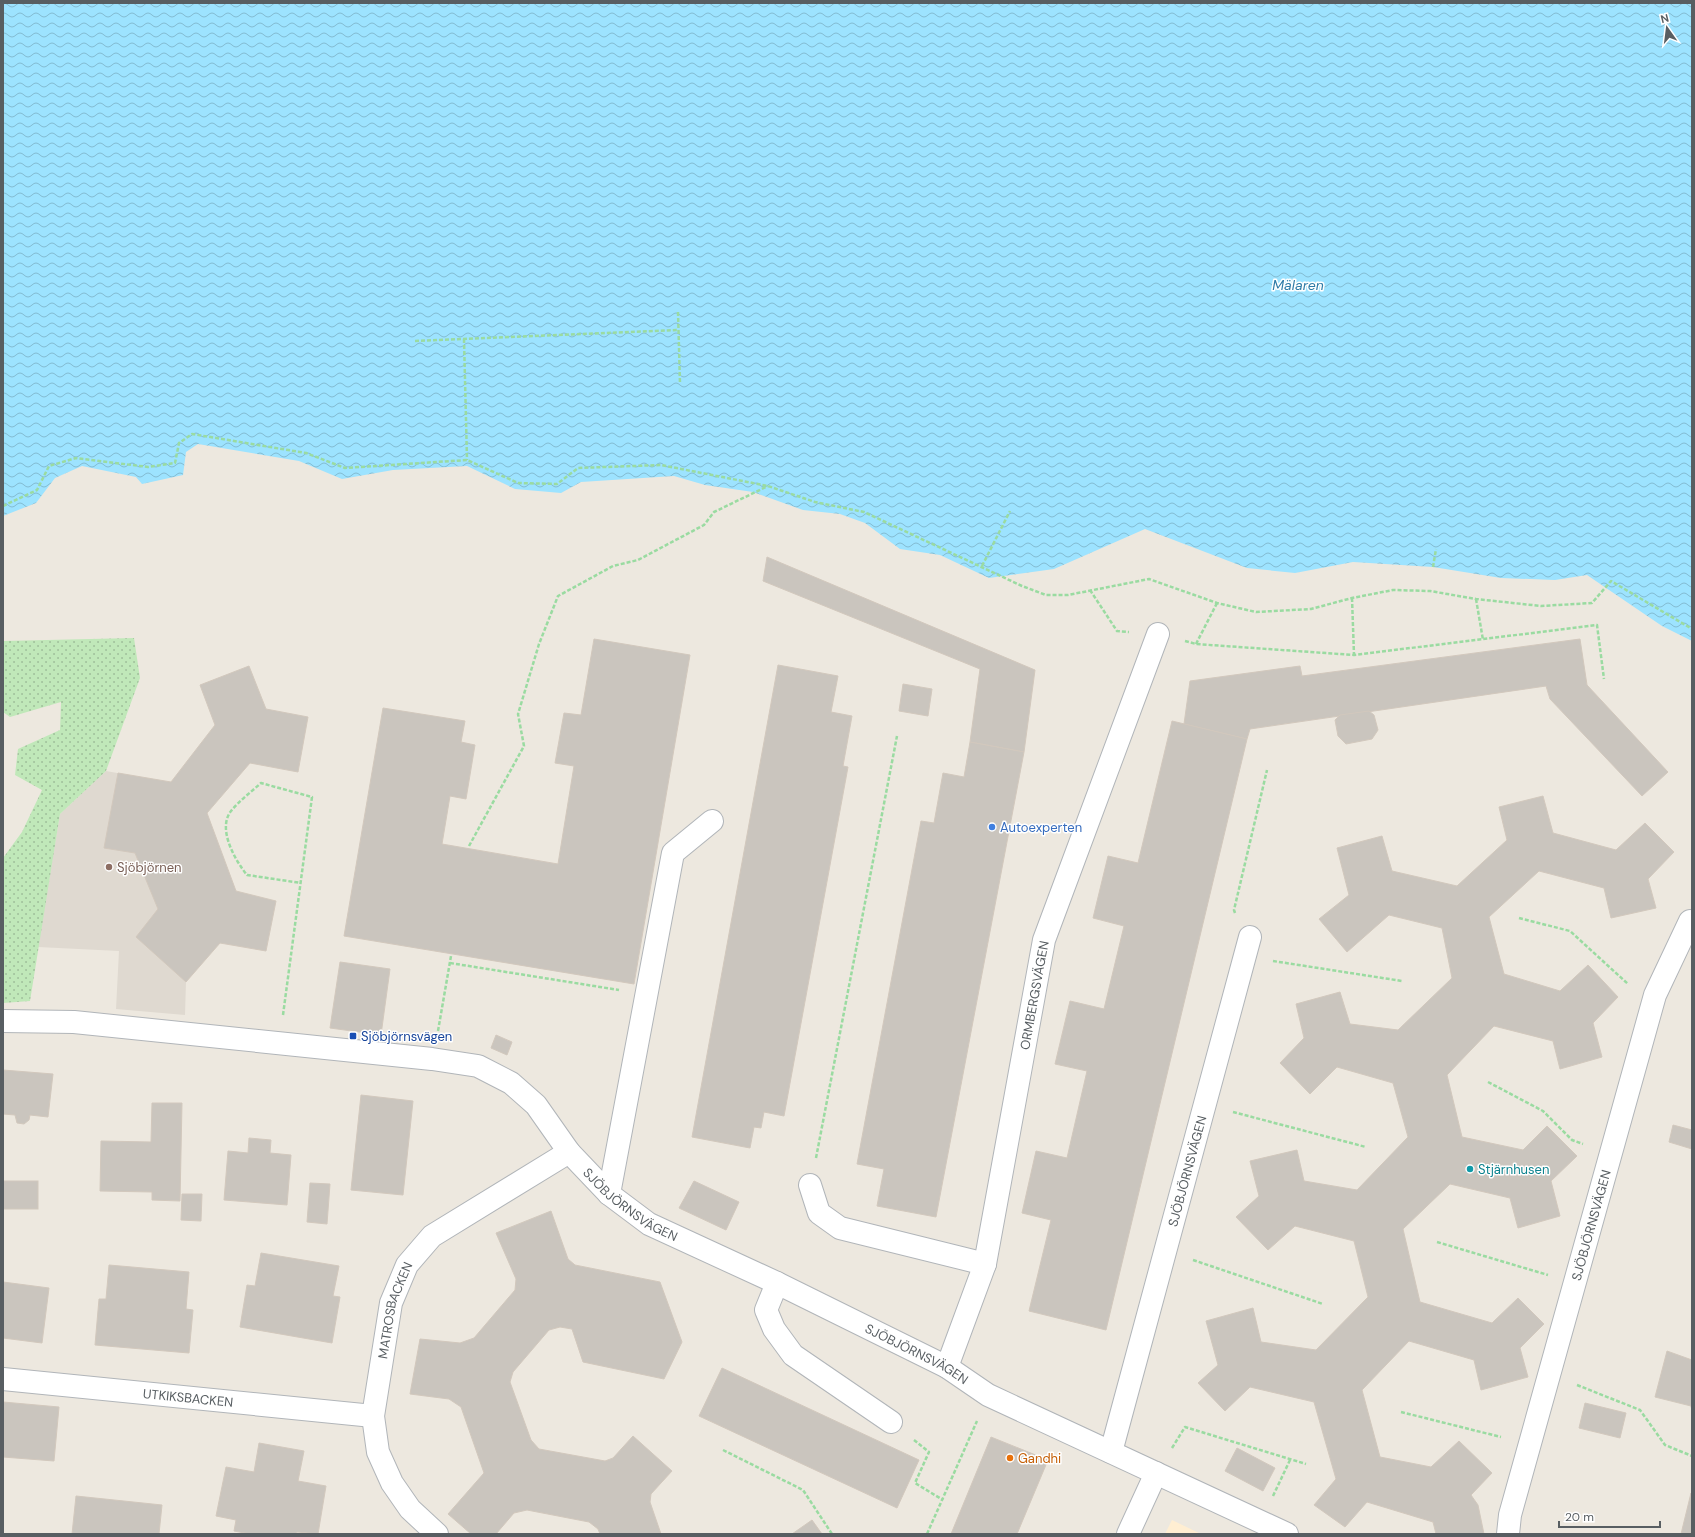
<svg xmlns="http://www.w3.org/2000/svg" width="1695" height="1537" font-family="'DM Sans',sans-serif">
  <defs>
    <pattern id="grass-dots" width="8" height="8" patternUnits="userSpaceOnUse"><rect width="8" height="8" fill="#c0e8b9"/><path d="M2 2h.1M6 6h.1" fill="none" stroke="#9fbf9a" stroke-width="1.8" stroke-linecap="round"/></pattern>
    <pattern id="water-waves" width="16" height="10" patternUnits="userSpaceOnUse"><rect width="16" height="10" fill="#9de3ff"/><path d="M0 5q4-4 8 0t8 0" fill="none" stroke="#83bbd2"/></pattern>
  </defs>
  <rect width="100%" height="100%" fill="#ede8df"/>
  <path fill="#ffeed2" d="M1172 1520 1201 1534H1165Z"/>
  <path fill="#dfd9d0" d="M106 771 156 780 198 967 186 982 185 1015 116 1009 119 951 38 947 60 814Z"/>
  <path fill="url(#grass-dots)" d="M134 638 140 678 106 771 60 814 30 1001 3 1003V858L22 832 42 790 15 775 18 749 60 730 61 702 10 717 3 712V641Z"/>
  <path fill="url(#water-waves)" d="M3 3H1692V641L1662 626 1587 575 1555 580 1501 578 1433 567 1353 562 1295 573 1247 568 1145 529 1054 569 989 578 940 555 900 549 865 523 840 514 803 510 753 492 705 485 674 476 581 482 561 493 515 489 467 466 393 470 342 479 299 461 198 444 186 452 183 475 142 484 136 477 82 466 55 478 36 503 3 516Z"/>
  <g fill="#cac5be" stroke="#d2c8bd">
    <path d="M767 557 1035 670 1024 752 970 742 980 669 763 581Z"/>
    <path d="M594 639 690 655 634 984 344 936 383 708 465 721 461 742 475 745 466 799 450 796 442 844 558 864 574 766 555 763 564 713 581 715Z"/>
    <path d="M1580 639 1587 685 1668 772 1642 796 1550 699 1546 686 1250 729 1247 739 1184 724 1190 681 1300 666 1302 676Z"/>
    <path d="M778 665 838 676 831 712 852 716 843 766 848 767 784 1116 764 1112 761 1128 754 1127 750 1148 692 1137Z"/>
    <path d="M249 666 266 709 308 717 298 772 250 763 207 813 236 891 276 901 266 951 220 943 186 982 136 937 158 909 135 853 104 848 118 773 171 782 215 725 200 685Z"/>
    <path d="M903 684 932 689 928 716 899 711Z"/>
    <path d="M1369 711 1374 715 1378 730 1372 739 1346 744 1338 736 1335 720 1340 715Z"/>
    <path d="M1172 721 1247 739 1106 1330 1029 1311 1051 1220 1022 1213 1036 1151 1067 1158 1087 1071 1055 1064 1070 1001 1104 1009 1124 926 1093 918 1108 856 1138 863Z"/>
    <path d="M970 742 1024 752 936 1217 877 1206 884 1169 857 1164 921 821 934 823 943 773 964 777Z"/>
    <path d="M1543 796 1553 833 1616 850 1645 823 1674 852 1648 879 1656 908 1611 918 1604 888 1539 871 1489 917 1504 974 1560 991 1588 965 1618 997 1593 1023 1602 1057 1560 1069 1553 1041 1494 1026 1447 1075 1462 1137 1523 1150 1547 1126 1577 1156 1551 1181 1560 1216 1518 1228 1510 1198 1450 1184 1403 1229 1420 1302 1492 1323 1518 1298 1544 1324 1520 1348 1528 1377 1481 1390 1474 1360 1409 1341 1362 1390 1380 1457 1431 1467 1459 1441 1492 1473 1471 1495 1478 1505 1484 1534H1436L1433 1522 1367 1502 1345 1527 1314 1505 1336 1479 1314 1402 1250 1387 1225 1411 1198 1383 1218 1365 1206 1321 1253 1308 1261 1342 1316 1350 1368 1297 1354 1241 1295 1226 1268 1250 1236 1217 1259 1196 1250 1161 1297 1150 1304 1181 1357 1190 1408 1137 1393 1083 1337 1067 1310 1094 1280 1063 1304 1038 1296 1004 1340 992 1350 1024 1398 1030 1452 978 1442 928 1389 915 1347 952 1319 919 1349 895 1337 848 1382 836 1392 871 1457 886 1507 840 1499 807Z"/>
    <path d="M340 962 390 969 381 1035 330 1028Z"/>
    <path d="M496 1035 512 1042 507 1055 491 1048Z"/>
    <path d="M3 1070 53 1074 48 1117 30 1115 29 1120 24 1124 17 1123 15 1115 3 1114Z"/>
    <path d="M361 1095 413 1101 403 1195 351 1190Z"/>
    <path d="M152 1103H182L180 1201 152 1200V1192L100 1191 101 1141 151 1142Z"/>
    <path d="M1673 1125 1692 1130V1149L1669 1142Z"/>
    <path d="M249 1138 271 1140 270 1153 291 1155 287 1205 224 1200 228 1151 248 1153Z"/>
    <rect x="3" y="1181" width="35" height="28"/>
    <path d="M694 1181 739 1202 726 1230 679 1208Z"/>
    <path d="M310 1183 330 1184 327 1224 307 1222Z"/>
    <path d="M182 1194H202L201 1221 181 1220Z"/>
    <path d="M551 1211 568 1259 575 1265 660 1282 682 1342 664 1379 583 1362 572 1329 560 1327 549 1330 513 1372 510 1382 531 1440 539 1449 605 1461 613 1458 633 1436 672 1471 651 1494 650 1502 661 1534H600L598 1529 589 1522 527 1510 514 1513 496 1534H471L448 1514 484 1473 461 1407 449 1399 410 1394 420 1339 460 1343 474 1338 515 1290 516 1279 496 1233Z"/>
    <path d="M261 1253 339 1266 333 1296 340 1297 332 1343 240 1327 247 1285 255 1286Z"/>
    <path d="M109 1265 189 1272 186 1309 193 1310 189 1353 95 1345 99 1299H106Z"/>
    <path d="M3 1282 49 1288 42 1343 3 1338Z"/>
    <path d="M1667 1351 1692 1360V1411L1691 1406 1655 1397Z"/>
    <path d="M722 1368 919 1460 897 1508 699 1416Z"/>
    <path d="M3 1402 59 1407 54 1461 3 1457Z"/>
    <path d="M1585 1403 1626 1413 1620 1438 1579 1428Z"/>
    <path d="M991 1437 1048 1460 1017 1534H951Z"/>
    <path d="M259 1443 304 1451 298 1481 326 1486 318 1534 297 1532 296 1534H250L234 1531 236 1520 216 1516 226 1467 254 1472Z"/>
    <path d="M1237 1448 1275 1468 1263 1491 1225 1471Z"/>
    <path d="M1691 1493 1692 1534H1681Z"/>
    <path d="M76 1496 162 1505 159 1534H72Z"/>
    <path d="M812 1520 822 1534H792Z"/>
  </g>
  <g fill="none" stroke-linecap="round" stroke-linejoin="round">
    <defs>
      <g id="minor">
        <path id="s1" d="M3 1021 74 1022 432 1059 478 1066 511 1083 536 1105 569 1152 609 1194 649 1224 777 1283 947 1367 988 1395 1287 1534"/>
        <path d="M810 1185 819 1213 840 1228 985 1264"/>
        <path d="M609 1194 673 853 712 821"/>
        <path d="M777 1283 766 1310 774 1329 793 1355 891 1422"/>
        <path id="s2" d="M947 1367 985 1264 1044 940 1158 634"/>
        <path id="s3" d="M3 1379 373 1416"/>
        <path id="s4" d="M1111 1452 1250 937"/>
        <path id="s5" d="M437 1534 410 1509 392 1483 378 1452 373 1416 391 1303 407 1265 432 1236 569 1152"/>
        <path d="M1128 1534 1156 1473"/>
        <path id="s6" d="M1508 1534 1510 1515 1655 995 1690 921"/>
      </g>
    </defs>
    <use href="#minor" stroke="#b1b5b9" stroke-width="24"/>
    <g stroke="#9adba1" stroke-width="2.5" stroke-dasharray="4 2" stroke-linecap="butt">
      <path d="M678 312 680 384"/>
      <path d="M464 339 467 460"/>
      <path d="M415 341 678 330"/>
      <path d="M3 506 37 490 49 466 76 458 148 467 175 463 179 443 192 434 306 453 345 468 467 460 518 483 557 484 578 468 661 465 768 486 815 502 864 512 1022 586 1046 595H1068L1149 579 1217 603 1256 612 1311 609 1352 598 1393 590 1430 591 1476 599 1541 606 1592 603 1611 581 1692 629"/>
      <path d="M982 566 1010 511"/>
      <path d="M1433 567 1436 549"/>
      <path d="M1090 590 1117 631 1129 632"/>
      <path d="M1352 598 1354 655"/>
      <path d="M1476 599 1483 640"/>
      <path d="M1185 641 1196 644 1354 655 1597 625 1604 679"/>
      <path d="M1196 644 1217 603"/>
      <path d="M469 846 524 746 518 714 539 644 558 596 613 566 638 560 704 525 714 512 768 486"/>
      <path d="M1235 913 1234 910 1267 770"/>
      <path d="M1519 918 1570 931 1628 984"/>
      <path d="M1273 961 1402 981"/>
      <path d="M450 963 619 990"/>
      <path d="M283 1015 312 797 261 783C251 792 239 801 231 811 217 829 235 860 247 875L301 883"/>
      <path d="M438 1031 451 956"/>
      <path d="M1488 1082 1543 1111 1572 1140 1583 1144"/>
      <path d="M1233 1112 1366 1147"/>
      <path d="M816 1158 897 736"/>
      <path d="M1437 1242 1548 1275"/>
      <path d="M1193 1260 1323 1304"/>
      <path d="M1577 1385 1640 1410 1665 1445 1692 1456"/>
      <path d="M1401 1412 1501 1437"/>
      <path d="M914 1440 929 1452 915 1483 943 1500"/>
      <path d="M1172 1448 1185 1427 1306 1464"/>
      <path d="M723 1450 803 1490 832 1534"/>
      <path d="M1273 1496 1290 1460"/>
      <path d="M927 1534 977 1421"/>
    </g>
    <use href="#minor" stroke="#fff" stroke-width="22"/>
  </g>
  <circle fill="#3f7fe0" stroke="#fff" stroke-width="1.5" cx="992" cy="827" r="4"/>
  <circle fill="#8d6e63" stroke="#fff" stroke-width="1.5" cx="109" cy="867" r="4"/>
  <rect fill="#1a4fb4" stroke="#fff" stroke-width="1.5" x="349" y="1032" width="8" height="8" rx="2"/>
  <circle fill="#0f9aa8" stroke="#fff" stroke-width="1.5" cx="1470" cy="1169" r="4"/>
  <circle fill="#e8710a" stroke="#fff" stroke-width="1.5" cx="1010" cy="1458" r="4"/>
  <g text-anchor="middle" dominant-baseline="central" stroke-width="3" stroke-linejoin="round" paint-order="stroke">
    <g font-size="13" fill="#366cbe" stroke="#fff" text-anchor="start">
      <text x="1000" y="827">Autoexperten</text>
    </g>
    <g font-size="13" fill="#785e54" stroke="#fff" text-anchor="start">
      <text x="117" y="867">Sjöbjörnen</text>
    </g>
    <g font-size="13" fill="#585e62" stroke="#fff">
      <text stroke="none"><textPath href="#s2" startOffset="383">ORMBERGSVÄGEN</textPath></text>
      <text stroke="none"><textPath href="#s4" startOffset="291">SJÖBJÖRNSVÄGEN</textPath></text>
      <text stroke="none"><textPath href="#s1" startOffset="687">SJÖBJÖRNSVÄGEN</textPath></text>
      <text stroke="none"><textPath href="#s6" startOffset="320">SJÖBJÖRNSVÄGEN</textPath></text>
      <text stroke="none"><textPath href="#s5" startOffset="247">MATROSBACKEN</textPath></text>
      <text stroke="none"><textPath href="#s1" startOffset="1011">SJÖBJÖRNSVÄGEN</textPath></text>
      <text stroke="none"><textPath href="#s3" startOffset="186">UTKIKSBACKEN</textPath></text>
    </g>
    <g font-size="13" fill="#164399" stroke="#fff" text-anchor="start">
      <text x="361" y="1036">Sjöbjörnsvägen</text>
    </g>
    <g font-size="13" fill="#0d838f" stroke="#fff" text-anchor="start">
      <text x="1478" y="1169">Stjärnhusen</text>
    </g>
    <g font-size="13" fill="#c56008" stroke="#fff" text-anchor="start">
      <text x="1018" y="1458">Gandhi</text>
    </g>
    <g font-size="14" font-style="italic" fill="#2e7ba7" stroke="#fff">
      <text x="1298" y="285">Mälaren</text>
    </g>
  </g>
  <rect width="1695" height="1537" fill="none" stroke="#585e62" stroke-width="8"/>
  <g transform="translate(1667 28) rotate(346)" stroke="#ffffff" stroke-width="3" paint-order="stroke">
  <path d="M0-3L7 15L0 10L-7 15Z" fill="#585e62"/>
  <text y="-6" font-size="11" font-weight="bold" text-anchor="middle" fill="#585e62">N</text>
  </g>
  <path d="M1559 1521v6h101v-6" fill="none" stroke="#585e62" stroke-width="2"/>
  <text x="1565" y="1521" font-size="12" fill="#585e62" stroke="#ffffff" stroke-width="3" paint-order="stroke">20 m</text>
</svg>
